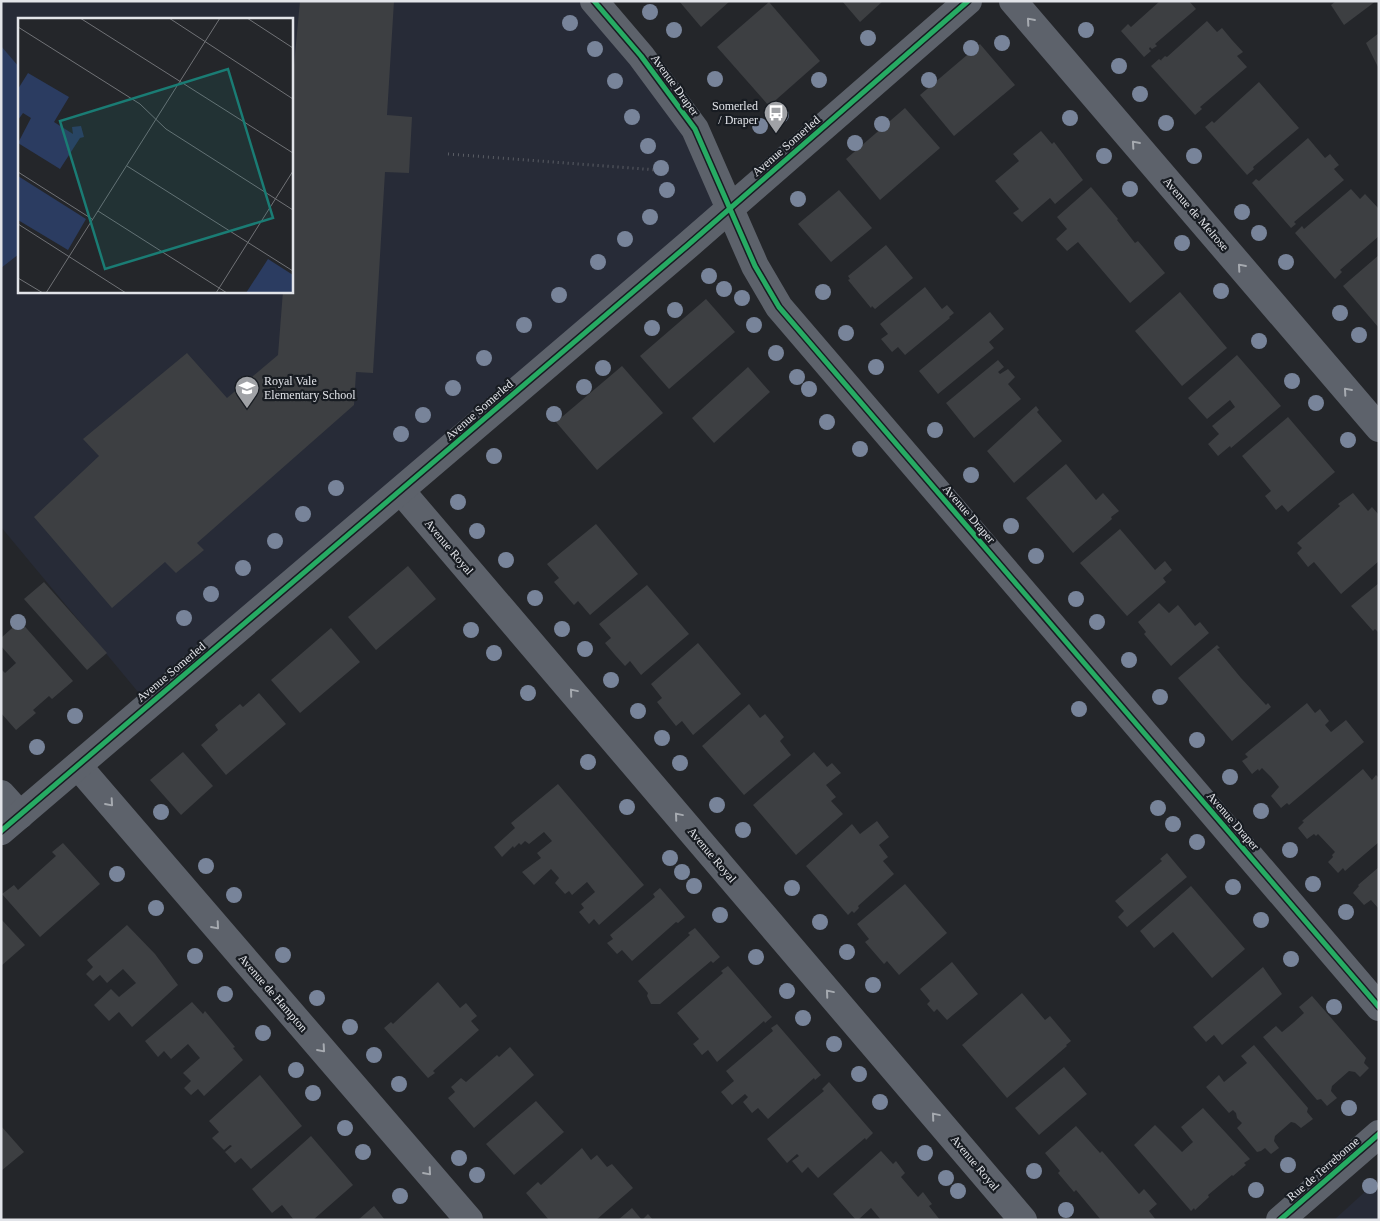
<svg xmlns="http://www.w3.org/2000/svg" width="1380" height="1221" font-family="'Times New Roman',serif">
  <rect width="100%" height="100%" fill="#24262a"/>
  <g fill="#272b37" fill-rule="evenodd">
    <path d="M1 1H581L685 127 729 208 148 704 1 527ZM19 19H291V291H19Z"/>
    <path d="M1379 1179V1220H1334Z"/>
  </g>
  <path fill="#2b3c61" d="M1 46 19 67V254L1 268Z"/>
  <g fill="#3d3f42">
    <path d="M300 1H394L387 115 412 117 409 173 385 172 373 373 356 372 354 405 197 543 204 550 176 573 165 562 112 608 34 517 99 456 83 439 187 353 227 398 278 355 283 291H291V97Z"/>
    <path d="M679 1H730L701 27Z"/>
    <path d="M842 1H883L860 22Z"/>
    <path d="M1160 1H1189L1196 9 1155 44 1157 46 1152 49 1150 47 1149 49 1151 51 1144 57 1121 31 1128 24 1131 27Z"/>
    <path d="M1336 1H1376L1344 25 1331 5Z"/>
    <path d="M769 2 820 61 769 106 717 47Z"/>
    <path d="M1207 21 1217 32 1222 28 1232 40 1243 52 1237 56 1247 67 1200 107 1202 109 1195 115 1151 66 1159 59 1162 61 1161 60 1165 56 1167 57Z"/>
    <path d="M1379 33V69L1366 43Z"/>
    <path d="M980 44 1015 85 954 136 920 95Z"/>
    <path d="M1259 82 1299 128 1253 167 1254 169 1247 175 1205 127 1212 121 1214 123Z"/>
    <path d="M905 108 940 148 880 200 846 159Z"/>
    <path d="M1041 131 1052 144 1054 142 1083 180 1055 204 1050 198 1022 222 1013 213 1019 209 995 181 1019 161 1013 154Z"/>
    <path d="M1308 138 1325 158 1330 154 1339 165 1334 169 1344 180 1294 222 1296 224 1291 228 1252 183 1256 179 1259 181Z"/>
    <path d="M1091 187 1118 219 1117 220 1135 243 1138 241 1165 273 1130 303 1078 242 1067 251 1056 239 1067 229 1057 217Z"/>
    <path d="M1351 189 1360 199 1365 194 1379 209V236L1340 270 1342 272 1335 279 1295 233 1302 226 1304 229Z"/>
    <path d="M839 190 872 228 831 262 798 224Z"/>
    <path d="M886 245 913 278 875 309 872 306 871 308 848 280 850 279 848 276Z"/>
    <path d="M1379 255V328L1343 286Z"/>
    <path d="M925 287 942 309 947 305 954 313 949 317 950 318 905 355 898 347 892 352 881 339 888 334 880 324Z"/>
    <path d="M1180 292 1227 348 1182 386 1135 331Z"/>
    <path d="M706 299 735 332 669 389 640 356Z"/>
    <path d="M990 312 1004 329 989 342 994 348 938 394 919 371Z"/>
    <path d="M1237 355 1281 406 1231 448 1230 446 1218 456 1208 444 1219 434 1212 426 1235 407 1230 400 1207 419 1188 398Z"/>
    <path d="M998 360 1004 367 998 372 1000 374 1008 369 1015 377 1008 384 1021 399 974 438 946 403Z"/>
    <path d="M622 366 663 413 597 470 556 422Z"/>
    <path d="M748 367 770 392 714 443 692 418Z"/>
    <path d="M1036 406 1039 410 1037 412 1062 441 1014 483 987 451Z"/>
    <path d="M1288 417 1335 472 1288 512 1282 505 1276 510 1265 496 1271 491 1242 456Z"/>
    <path d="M1066 464 1096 500 1103 493 1119 511 1111 517 1112 519 1073 553 1026 498Z"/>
    <path d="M1353 493 1368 511 1372 507 1379 515V561L1341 594 1314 562 1308 567 1297 553 1302 548 1297 543 1340 506 1338 504Z"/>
    <path d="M596 524 638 574 590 615 578 601 574 605 554 582 559 578 547 564Z"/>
    <path d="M1120 529 1155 570 1165 561 1172 570 1163 578 1166 582 1127 616 1080 563Z"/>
    <path d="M408 566 436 599 376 650 348 617Z"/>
    <path d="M44 582 107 653 87 670 24 599Z"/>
    <path d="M1379 583V633L1375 629 1373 631 1351 606Z"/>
    <path d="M647 585 689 634 641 675 630 661 625 666 615 655 605 643 611 638 599 624Z"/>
    <path d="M1159 603 1169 613 1178 605 1195 626 1200 622 1209 633 1171 666 1144 634 1146 632 1138 622Z"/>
    <path d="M20 621 73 681 52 699 49 696 33 710 36 713 16 730 1 713V669L5 673 16 663 1 646V638Z"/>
    <path d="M331 628 360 662 300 713 271 680Z"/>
    <path d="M698 643 741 694 693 735 682 721 676 726 657 702 662 698 651 684Z"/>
    <path d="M1217 645 1220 648 1217 649 1241 678 1266 705 1268 703 1271 707 1232 741 1178 678Z"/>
    <path d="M259 693 286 724 226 775 201 745 218 730 215 725 240 704 243 707Z"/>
    <path d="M1307 703 1315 713 1320 709 1329 721 1325 725 1331 732 1346 720 1364 742 1289 805 1287 803 1281 808 1271 796 1279 787 1271 777 1262 768 1259 771 1258 769 1252 774 1242 761 1248 757 1245 754Z"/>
    <path d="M749 704 760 718 765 714 784 737 780 741 791 755 744 795 702 746Z"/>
    <path d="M183 752 213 786 181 815 150 780Z"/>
    <path d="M814 752 827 767 832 763 841 773 826 785 836 797 831 801 843 814 796 855 753 805Z"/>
    <path d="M1363 769 1372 780 1376 775 1379 778V842L1345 871 1343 868 1338 873 1328 862 1333 857 1332 855 1335 852 1318 834 1316 836 1314 834 1307 839 1298 828 1304 822 1302 821Z"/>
    <path d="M558 784 644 885 599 925 594 919 589 924 579 912 584 908 581 904 595 892 587 882 572 895 569 891 565 894 555 883 559 878 551 869 534 885 522 872 541 858 537 853 552 841 544 832 529 844 525 841 521 845 519 843 514 848 513 846 502 857 494 847 515 828 511 823Z"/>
    <path d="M877 821 889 837 879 845 888 857 883 861 894 874 858 906 859 908 854 913 852 911 848 915 806 866 852 824 860 834Z"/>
    <path d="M63 843 100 884 40 937 2 894 14 885 18 890 56 856 52 852Z"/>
    <path d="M1167 853 1187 877 1127 927 1118 917 1124 911 1115 901 1162 861 1160 859Z"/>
    <path d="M1379 867V909L1371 900 1364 905 1353 893 1359 886 1358 885Z"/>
    <path d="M905 884 947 933 899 975 887 961 884 964 865 942 869 939 857 924Z"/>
    <path d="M1191 886 1245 949 1212 978 1173 932 1154 948 1140 931Z"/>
    <path d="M660 888 685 917 678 923 676 922 632 961 622 950 617 954 607 943 613 939 610 935 655 897 653 894Z"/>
    <path d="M1 919 25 945 1 966Z"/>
    <path d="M127 925 155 954 178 985 132 1027 119 1012 109 1021 94 1005 111 989 119 997 136 983 123 969 107 983 100 975 93 981 86 974 93 967 87 960Z"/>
    <path d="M695 928 720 957 713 963 711 961 660 1004H651L647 996 648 993 638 981 690 935 688 933Z"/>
    <path d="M952 962 978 994 947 1020 937 1009 934 1012 927 1004 930 1001 920 989Z"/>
    <path d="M728 966 772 1017 765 1023 764 1021 717 1062 708 1050 702 1055 693 1044 699 1039 677 1013 723 973 721 971Z"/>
    <path d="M1263 967 1282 994 1222 1045 1214 1035 1206 1042 1193 1027Z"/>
    <path d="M438 982 460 1008 466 1003 477 1016 471 1021 479 1030 433 1071 435 1073 428 1078 384 1028 391 1022 393 1024Z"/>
    <path d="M1022 993 1045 1020 1050 1016 1071 1041 1066 1045 1067 1046 1007 1098 962 1045Z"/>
    <path d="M1312 996 1366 1058 1364 1063 1369 1068 1360 1077 1355 1072 1349 1071 1332 1086 1331 1091 1337 1098 1327 1106 1321 1099 1317 1100 1263 1037 1276 1026 1282 1032 1293 1023 1304 1013 1299 1007Z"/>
    <path d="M192 1002 203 1014 205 1011 235 1047 233 1048 243 1060 204 1096 198 1089 191 1095 184 1088 191 1081 183 1073 200 1058 188 1044 171 1059 164 1051 158 1057 145 1041Z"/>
    <path d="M777 1024 821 1075 815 1080 814 1078 768 1119 758 1108 752 1113 743 1102 748 1097 745 1094 732 1105 721 1092 734 1081 726 1071 773 1031 771 1028Z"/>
    <path d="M1254 1045 1308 1108 1307 1112 1313 1119 1301 1128 1295 1123 1291 1122 1275 1136 1274 1141 1279 1148 1271 1154 1265 1148 1261 1151 1257 1152 1237 1128 1242 1123 1237 1118 1236 1113 1233 1110 1229 1113 1206 1087 1219 1075 1224 1082 1247 1063 1241 1056Z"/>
    <path d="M510 1047 534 1075 474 1128 448 1098 455 1092 451 1087 461 1078 466 1082 497 1055 499 1057Z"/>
    <path d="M1064 1067 1087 1094 1039 1135 1015 1108Z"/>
    <path d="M260 1075 302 1126 251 1169 241 1158 235 1163 225 1152 232 1146 230 1145 224 1150 212 1138 219 1132 209 1121Z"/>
    <path d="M829 1082 873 1133 866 1140 865 1138 818 1178 808 1167 802 1173 792 1161 799 1156 797 1154 787 1163 767 1139 824 1091 822 1089Z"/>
    <path d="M536 1101 564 1132 514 1175 486 1144Z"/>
    <path d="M1203 1108 1250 1159 1244 1163 1246 1165 1240 1170 1233 1176 1232 1175 1208 1195 1209 1197 1195 1210 1194 1208 1191 1211 1134 1145 1155 1125 1182 1152 1193 1142 1181 1127Z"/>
    <path d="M1 1126 24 1152 1 1171Z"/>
    <path d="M1076 1126 1100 1153 1102 1151 1139 1194 1144 1189 1157 1204 1149 1211 1156 1220H1101L1076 1190 1074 1192 1058 1173 1060 1171 1045 1153Z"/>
    <path d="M311 1136 353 1185 313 1220H294L282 1205 272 1213 252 1189Z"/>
    <path d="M582 1148 591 1160 597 1155 607 1167 612 1164 633 1188 596 1220H549L526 1193 538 1182 541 1185Z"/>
    <path d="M881 1151 893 1164 896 1161 905 1173 901 1177 918 1197 923 1192 932 1204 929 1206 940 1220H881L871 1208 858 1220H856L833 1194Z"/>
    <path d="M374 1206 385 1220H358Z"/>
    <path d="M632 1208 642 1220 648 1214 653 1220H618Z"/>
  </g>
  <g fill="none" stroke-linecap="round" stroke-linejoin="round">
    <path stroke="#5b5e65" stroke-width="3" stroke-dasharray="1 4" stroke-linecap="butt" d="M448 154 670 171"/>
    <g stroke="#5d626b" stroke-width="28">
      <path d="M594 1 641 56 695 129 755 266 779 307 1379 1007"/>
      <path d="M1013 1 1379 428"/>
      <path d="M401 491 1023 1220"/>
      <path d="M78 766 469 1220"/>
      <path d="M1 794 20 815"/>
      <path d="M1 831 688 245 968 1"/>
      <path d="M1280 1220 1379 1134"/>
    </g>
    <defs>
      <g id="cycleway">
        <path d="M594 1 641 56 695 129 755 266 779 307 1379 1007"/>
        <path d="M1 831 688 245 968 1"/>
        <path d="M1280 1220 1379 1134"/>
      </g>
    </defs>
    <use href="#cycleway" stroke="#181c22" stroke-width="8"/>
    <use href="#cycleway" stroke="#26ab63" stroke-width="5"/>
  </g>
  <g fill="#78849a">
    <circle cx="650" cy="12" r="8"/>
    <circle cx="570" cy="23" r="8"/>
    <circle cx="674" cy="30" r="8"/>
    <circle cx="1086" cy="30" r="8"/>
    <circle cx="868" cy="38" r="8"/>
    <circle cx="1002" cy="43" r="8"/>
    <circle cx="971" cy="48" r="8"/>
    <circle cx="595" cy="49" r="8"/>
    <circle cx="1119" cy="66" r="8"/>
    <circle cx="715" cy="79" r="8"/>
    <circle cx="819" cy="80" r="8"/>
    <circle cx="929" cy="80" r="8"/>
    <circle cx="615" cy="81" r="8"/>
    <circle cx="1140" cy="94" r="8"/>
    <circle cx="781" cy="115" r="8"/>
    <circle cx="632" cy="117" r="8"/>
    <circle cx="1070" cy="118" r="8"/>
    <circle cx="1166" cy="123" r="8"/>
    <circle cx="882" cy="124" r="8"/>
    <circle cx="760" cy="126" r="8"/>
    <circle cx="855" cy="143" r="8"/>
    <circle cx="648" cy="146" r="8"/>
    <circle cx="1104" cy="156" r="8"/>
    <circle cx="1194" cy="156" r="8"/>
    <circle cx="661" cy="168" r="8"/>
    <circle cx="1130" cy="189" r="8"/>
    <circle cx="667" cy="190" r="8"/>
    <circle cx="798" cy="199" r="8"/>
    <circle cx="1242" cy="212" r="8"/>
    <circle cx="650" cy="217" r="8"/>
    <circle cx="1259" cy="233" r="8"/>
    <circle cx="625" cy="239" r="8"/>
    <circle cx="1182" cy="243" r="8"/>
    <circle cx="598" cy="262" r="8"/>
    <circle cx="1286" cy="262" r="8"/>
    <circle cx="709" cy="276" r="8"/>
    <circle cx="724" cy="289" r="8"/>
    <circle cx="1221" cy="291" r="8"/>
    <circle cx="823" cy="292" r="8"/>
    <circle cx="559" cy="295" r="8"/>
    <circle cx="742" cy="298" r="8"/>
    <circle cx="675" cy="310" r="8"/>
    <circle cx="1340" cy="313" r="8"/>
    <circle cx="524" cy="325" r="8"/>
    <circle cx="754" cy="325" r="8"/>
    <circle cx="652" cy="328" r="8"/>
    <circle cx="846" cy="333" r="8"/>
    <circle cx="1359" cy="335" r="8"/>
    <circle cx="1259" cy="341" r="8"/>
    <circle cx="776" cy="353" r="8"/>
    <circle cx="484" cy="358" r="8"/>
    <circle cx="876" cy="367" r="8"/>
    <circle cx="603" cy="368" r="8"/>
    <circle cx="797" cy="377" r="8"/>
    <circle cx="1292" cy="381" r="8"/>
    <circle cx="584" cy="387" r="8"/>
    <circle cx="453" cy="388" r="8"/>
    <circle cx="809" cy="389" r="8"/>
    <circle cx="1316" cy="403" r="8"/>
    <circle cx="554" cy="414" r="8"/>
    <circle cx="423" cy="415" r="8"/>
    <circle cx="827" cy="422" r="8"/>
    <circle cx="935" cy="430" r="8"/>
    <circle cx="401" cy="434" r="8"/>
    <circle cx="1348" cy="440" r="8"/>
    <circle cx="860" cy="449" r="8"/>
    <circle cx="494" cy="456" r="8"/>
    <circle cx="971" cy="475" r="8"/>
    <circle cx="336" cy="488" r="8"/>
    <circle cx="458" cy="502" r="8"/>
    <circle cx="303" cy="514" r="8"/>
    <circle cx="1011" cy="526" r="8"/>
    <circle cx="477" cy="531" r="8"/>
    <circle cx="275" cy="541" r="8"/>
    <circle cx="1036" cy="556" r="8"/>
    <circle cx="506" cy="560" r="8"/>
    <circle cx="243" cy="568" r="8"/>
    <circle cx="211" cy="594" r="8"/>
    <circle cx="535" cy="598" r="8"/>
    <circle cx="1076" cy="599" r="8"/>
    <circle cx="184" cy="618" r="8"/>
    <circle cx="18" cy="622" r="8"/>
    <circle cx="1097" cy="622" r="8"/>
    <circle cx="562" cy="629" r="8"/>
    <circle cx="471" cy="630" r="8"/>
    <circle cx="585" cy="649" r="8"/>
    <circle cx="494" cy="653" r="8"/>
    <circle cx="1129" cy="660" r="8"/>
    <circle cx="611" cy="680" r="8"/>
    <circle cx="528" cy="693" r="8"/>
    <circle cx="1160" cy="697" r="8"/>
    <circle cx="1079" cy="709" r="8"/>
    <circle cx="638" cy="711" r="8"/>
    <circle cx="75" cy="716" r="8"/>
    <circle cx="662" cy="738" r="8"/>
    <circle cx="1197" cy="740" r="8"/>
    <circle cx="37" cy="747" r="8"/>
    <circle cx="588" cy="762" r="8"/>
    <circle cx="680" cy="763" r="8"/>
    <circle cx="1230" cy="777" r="8"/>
    <circle cx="717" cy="805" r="8"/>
    <circle cx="627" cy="807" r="8"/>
    <circle cx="1158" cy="808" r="8"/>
    <circle cx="1261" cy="811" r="8"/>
    <circle cx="161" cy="812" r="8"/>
    <circle cx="1173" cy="824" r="8"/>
    <circle cx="743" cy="830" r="8"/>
    <circle cx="1197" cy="842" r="8"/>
    <circle cx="1290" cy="850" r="8"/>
    <circle cx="670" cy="858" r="8"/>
    <circle cx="206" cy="866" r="8"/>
    <circle cx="682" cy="872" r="8"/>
    <circle cx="117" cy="874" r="8"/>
    <circle cx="1313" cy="884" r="8"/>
    <circle cx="694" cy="886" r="8"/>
    <circle cx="1233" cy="887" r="8"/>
    <circle cx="792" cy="888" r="8"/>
    <circle cx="234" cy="895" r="8"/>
    <circle cx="156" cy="908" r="8"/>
    <circle cx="1346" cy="912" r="8"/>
    <circle cx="720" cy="915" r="8"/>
    <circle cx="1261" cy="920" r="8"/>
    <circle cx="820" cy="922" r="8"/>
    <circle cx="847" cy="952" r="8"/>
    <circle cx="283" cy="955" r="8"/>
    <circle cx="195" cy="956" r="8"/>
    <circle cx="756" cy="957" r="8"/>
    <circle cx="1291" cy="959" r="8"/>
    <circle cx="873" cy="985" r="8"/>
    <circle cx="787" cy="991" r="8"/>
    <circle cx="225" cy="994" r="8"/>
    <circle cx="317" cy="998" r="8"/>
    <circle cx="1334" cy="1007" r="8"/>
    <circle cx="803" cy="1018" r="8"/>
    <circle cx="350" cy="1027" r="8"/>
    <circle cx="263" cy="1033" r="8"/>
    <circle cx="834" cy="1044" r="8"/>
    <circle cx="374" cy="1055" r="8"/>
    <circle cx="296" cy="1070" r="8"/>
    <circle cx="859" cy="1074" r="8"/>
    <circle cx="399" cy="1084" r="8"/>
    <circle cx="313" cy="1093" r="8"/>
    <circle cx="880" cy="1102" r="8"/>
    <circle cx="1349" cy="1108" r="8"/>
    <circle cx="345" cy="1128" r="8"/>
    <circle cx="363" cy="1152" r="8"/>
    <circle cx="925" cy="1153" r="8"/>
    <circle cx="459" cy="1158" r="8"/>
    <circle cx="1288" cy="1165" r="8"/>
    <circle cx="1034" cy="1171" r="8"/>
    <circle cx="477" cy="1175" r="8"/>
    <circle cx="946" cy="1178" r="8"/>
    <circle cx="1370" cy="1186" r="8"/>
    <circle cx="1256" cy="1190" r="8"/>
    <circle cx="958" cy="1191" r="8"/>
    <circle cx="400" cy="1196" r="8"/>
    <circle cx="1066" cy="1210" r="8"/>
  </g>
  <defs><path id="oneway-chevron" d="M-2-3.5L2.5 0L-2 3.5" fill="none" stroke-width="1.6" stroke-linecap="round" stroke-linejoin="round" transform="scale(1.25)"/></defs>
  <g stroke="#a6aab0">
    <use href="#oneway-chevron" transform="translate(1030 21) rotate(-131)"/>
    <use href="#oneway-chevron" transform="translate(1135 144) rotate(-131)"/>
    <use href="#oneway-chevron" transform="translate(1241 267) rotate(-131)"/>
    <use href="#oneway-chevron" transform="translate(1347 391) rotate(-131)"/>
    <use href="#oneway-chevron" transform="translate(573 692) rotate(-130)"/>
    <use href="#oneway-chevron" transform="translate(110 803) rotate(49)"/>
    <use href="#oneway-chevron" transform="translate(678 816) rotate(-130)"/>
    <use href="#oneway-chevron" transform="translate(216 926) rotate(49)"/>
    <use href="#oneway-chevron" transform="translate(829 993) rotate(-130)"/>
    <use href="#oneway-chevron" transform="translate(322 1049) rotate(49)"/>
    <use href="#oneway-chevron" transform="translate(935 1116) rotate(-130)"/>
    <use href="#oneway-chevron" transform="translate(428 1172) rotate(49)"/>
  </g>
  <defs>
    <symbol id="bus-pin" viewBox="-11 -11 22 30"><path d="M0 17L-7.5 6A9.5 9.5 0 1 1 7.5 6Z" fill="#a0a2a6" stroke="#181c22"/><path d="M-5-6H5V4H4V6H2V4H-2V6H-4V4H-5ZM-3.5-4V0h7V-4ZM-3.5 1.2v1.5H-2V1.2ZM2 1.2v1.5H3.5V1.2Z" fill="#fff"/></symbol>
    <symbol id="school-pin" viewBox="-11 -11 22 30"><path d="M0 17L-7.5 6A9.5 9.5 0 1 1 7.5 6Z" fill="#a0a2a6" stroke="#181c22"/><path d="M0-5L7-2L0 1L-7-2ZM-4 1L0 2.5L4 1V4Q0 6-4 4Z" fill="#fff"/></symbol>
  </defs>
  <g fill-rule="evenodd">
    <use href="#bus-pin" x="762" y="99" width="28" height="38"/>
    <use href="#school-pin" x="233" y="374" width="28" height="38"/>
  </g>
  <g text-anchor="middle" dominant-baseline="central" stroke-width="4.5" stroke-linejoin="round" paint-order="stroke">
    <g font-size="12" fill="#e2e4e9" stroke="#181c22">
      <text transform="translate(675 85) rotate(54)">Avenue Draper</text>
      <text transform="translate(786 146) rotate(-41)">Avenue Somerled</text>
      <text transform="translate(1196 214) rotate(49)">Avenue de Melrose</text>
      <text transform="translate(479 410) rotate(-41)">Avenue Somerled</text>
      <text transform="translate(969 514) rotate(49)">Avenue Draper</text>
      <text transform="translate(449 547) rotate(50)">Avenue Royal</text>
      <text transform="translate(171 672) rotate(-40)">Avenue Somerled</text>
      <text transform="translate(1233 821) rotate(49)">Avenue Draper</text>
      <text transform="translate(712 855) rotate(50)">Avenue Royal</text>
      <text transform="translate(273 993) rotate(49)">Avenue de Hampton</text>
      <text transform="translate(975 1163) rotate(50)">Avenue Royal</text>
      <text transform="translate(1323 1169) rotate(-41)">Rue de Terrebonne</text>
    </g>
    <g font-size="12" fill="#e2e4e9" stroke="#181c22" text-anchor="end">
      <text x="758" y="106">Somerled<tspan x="758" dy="14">/ Draper</tspan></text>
      <text x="264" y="381" text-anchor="start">Royal Vale<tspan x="264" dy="14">Elementary School</tspan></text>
    </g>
  </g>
  <g transform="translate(18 18)">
    <rect width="275" height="275" fill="#24262a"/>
    <path d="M10 55 51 79 36 104 55 116 54 109 63 108 66 119 62 120 42 151 0 125 13 100 5 95 0 102V71ZM0 158 68 201 50 232 0 202ZM250 241 275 257V275H228Z" fill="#2b3c61"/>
    <path fill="none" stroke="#707276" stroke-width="1" d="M62 0 275 135M151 0 275 81M229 0 275 30M0 9 122 86 148 111 275 192M109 148 275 253M0 154 74 201M80 193 209 275M0 206 108 275M0 260 25 275M28 275 202 0M198 275 275 153"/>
    <path fill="#1a7c74" fill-opacity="0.15" stroke="#1a7c74" stroke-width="2.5" d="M210 51 255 200 87 251 42 103Z"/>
    <rect width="275" height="275" fill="none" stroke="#e2e4e9" stroke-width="2.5"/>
  </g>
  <rect width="1380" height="1221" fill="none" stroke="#e2e4e9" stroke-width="5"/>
</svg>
